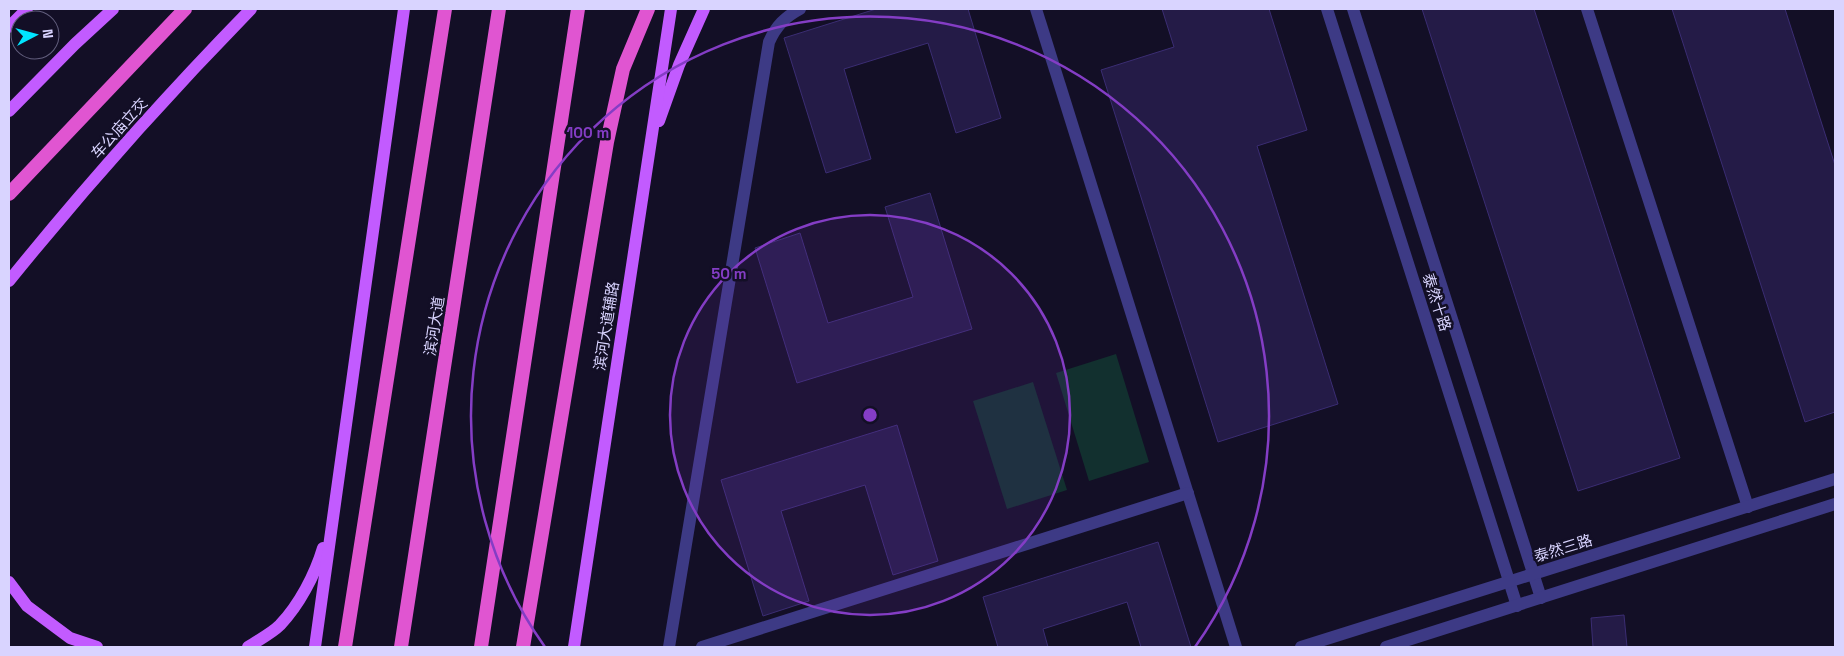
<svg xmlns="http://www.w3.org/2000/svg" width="1844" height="656" font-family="'Space Grotesk','Noto Sans SC',sans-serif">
  <rect width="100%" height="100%" fill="#130f26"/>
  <g fill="#12302f">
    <path d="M1116 354 1149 462 1089 481 1056 373Z"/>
    <path d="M1033 382 1067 490 1007 509 973 401Z"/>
  </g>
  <g fill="#241b47" stroke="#3b2d73">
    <path d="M876 9H968L1001 118 956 133 928 43 844 69 871 159 826 173 784 38Z"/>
    <path d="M1162 9H1269L1307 130 1257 146 1338 404 1218 442 1101 70 1174 47Z"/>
    <path d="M1422 9H1534L1680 458 1578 491Z"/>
    <path d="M1672 9H1785L1835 165V412L1805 422Z"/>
    <path d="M930 193 972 329 797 383 755 248 800 233 828 323 913 297 885 207Z"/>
    <path d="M897 425 938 561 893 575 865 485 781 511 809 601 763 616 721 480Z"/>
    <path d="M1158 542 1191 647H1141L1127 602 1043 629 1048 647H998L983 597Z"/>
    <path d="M1624 615 1627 647H1593L1591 618Z"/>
  </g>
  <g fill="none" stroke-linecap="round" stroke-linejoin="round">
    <g stroke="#3d3a85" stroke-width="12">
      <path d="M1036 9 1236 647"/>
      <path d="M1587 9 1748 507"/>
      <path d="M669 647 769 42C776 26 785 17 800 9"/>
      <path d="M702 647 1188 493"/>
    </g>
    <g stroke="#3d3a85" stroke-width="12">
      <path d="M1327 9 1517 606"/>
      <path d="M1353 9 1541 598"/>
      <path d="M1301 647 1835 479"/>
      <path d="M1386 647 1835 504"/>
    </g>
    <g stroke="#c25bff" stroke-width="12">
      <path d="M9 27 27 9"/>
      <path d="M9 111 75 44 113 9"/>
      <path d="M659 121 679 65 704 9"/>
      <path d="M9 281C85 187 166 96 251 9"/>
      <path d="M9 582 27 606 70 638 97 647"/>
      <path d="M248 647C258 640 271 634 280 625 299 605 315 575 323 548"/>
      <path d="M315 647 404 9"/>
      <path d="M574 647 671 9"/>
    </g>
    <g stroke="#e055d1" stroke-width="14">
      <path d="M9 194 185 9"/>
      <path d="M401 647 499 9"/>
      <path d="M481 647 578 9"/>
      <path d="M523 647 607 142 623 69 648 9"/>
    </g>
    <path stroke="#e055d1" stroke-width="14" d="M345 647 445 9"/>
  </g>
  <circle cx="870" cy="415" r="200" fill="#843dc5" fill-opacity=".12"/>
  <g fill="none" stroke="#843dc5" stroke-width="2.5">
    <circle cx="870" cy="415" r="200"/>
    <path d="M545 647A399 399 0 1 1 1195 647"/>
  </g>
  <g text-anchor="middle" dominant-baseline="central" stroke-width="5" stroke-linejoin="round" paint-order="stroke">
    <g font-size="15" fill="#d9d4ff" stroke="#130f26">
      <text transform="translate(119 128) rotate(-48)">车公庙立交</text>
      <text transform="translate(1437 302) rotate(72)">泰然十路</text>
      <text transform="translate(434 326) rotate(-81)">滨河大道</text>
      <text transform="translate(606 326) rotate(-81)">滨河大道辅路</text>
      <text transform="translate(1563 548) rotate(-17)">泰然三路</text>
    </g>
  </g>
  <circle cx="870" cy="415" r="8" fill="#843dc5" stroke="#130f26" stroke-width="2.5"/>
  <g font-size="15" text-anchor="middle" font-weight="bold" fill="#843dc5" stroke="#130f26" stroke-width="5" stroke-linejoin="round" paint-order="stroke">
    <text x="588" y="138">100 m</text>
    <text x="729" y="279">50 m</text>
  </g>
  <rect width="1844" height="656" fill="none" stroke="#d9d4ff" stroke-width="20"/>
  <g transform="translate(35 35) rotate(84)"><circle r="24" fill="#130f26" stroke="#625e7d"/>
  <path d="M0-4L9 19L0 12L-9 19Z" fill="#00e5ff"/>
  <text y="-8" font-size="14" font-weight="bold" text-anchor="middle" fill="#d9d4ff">N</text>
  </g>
</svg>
